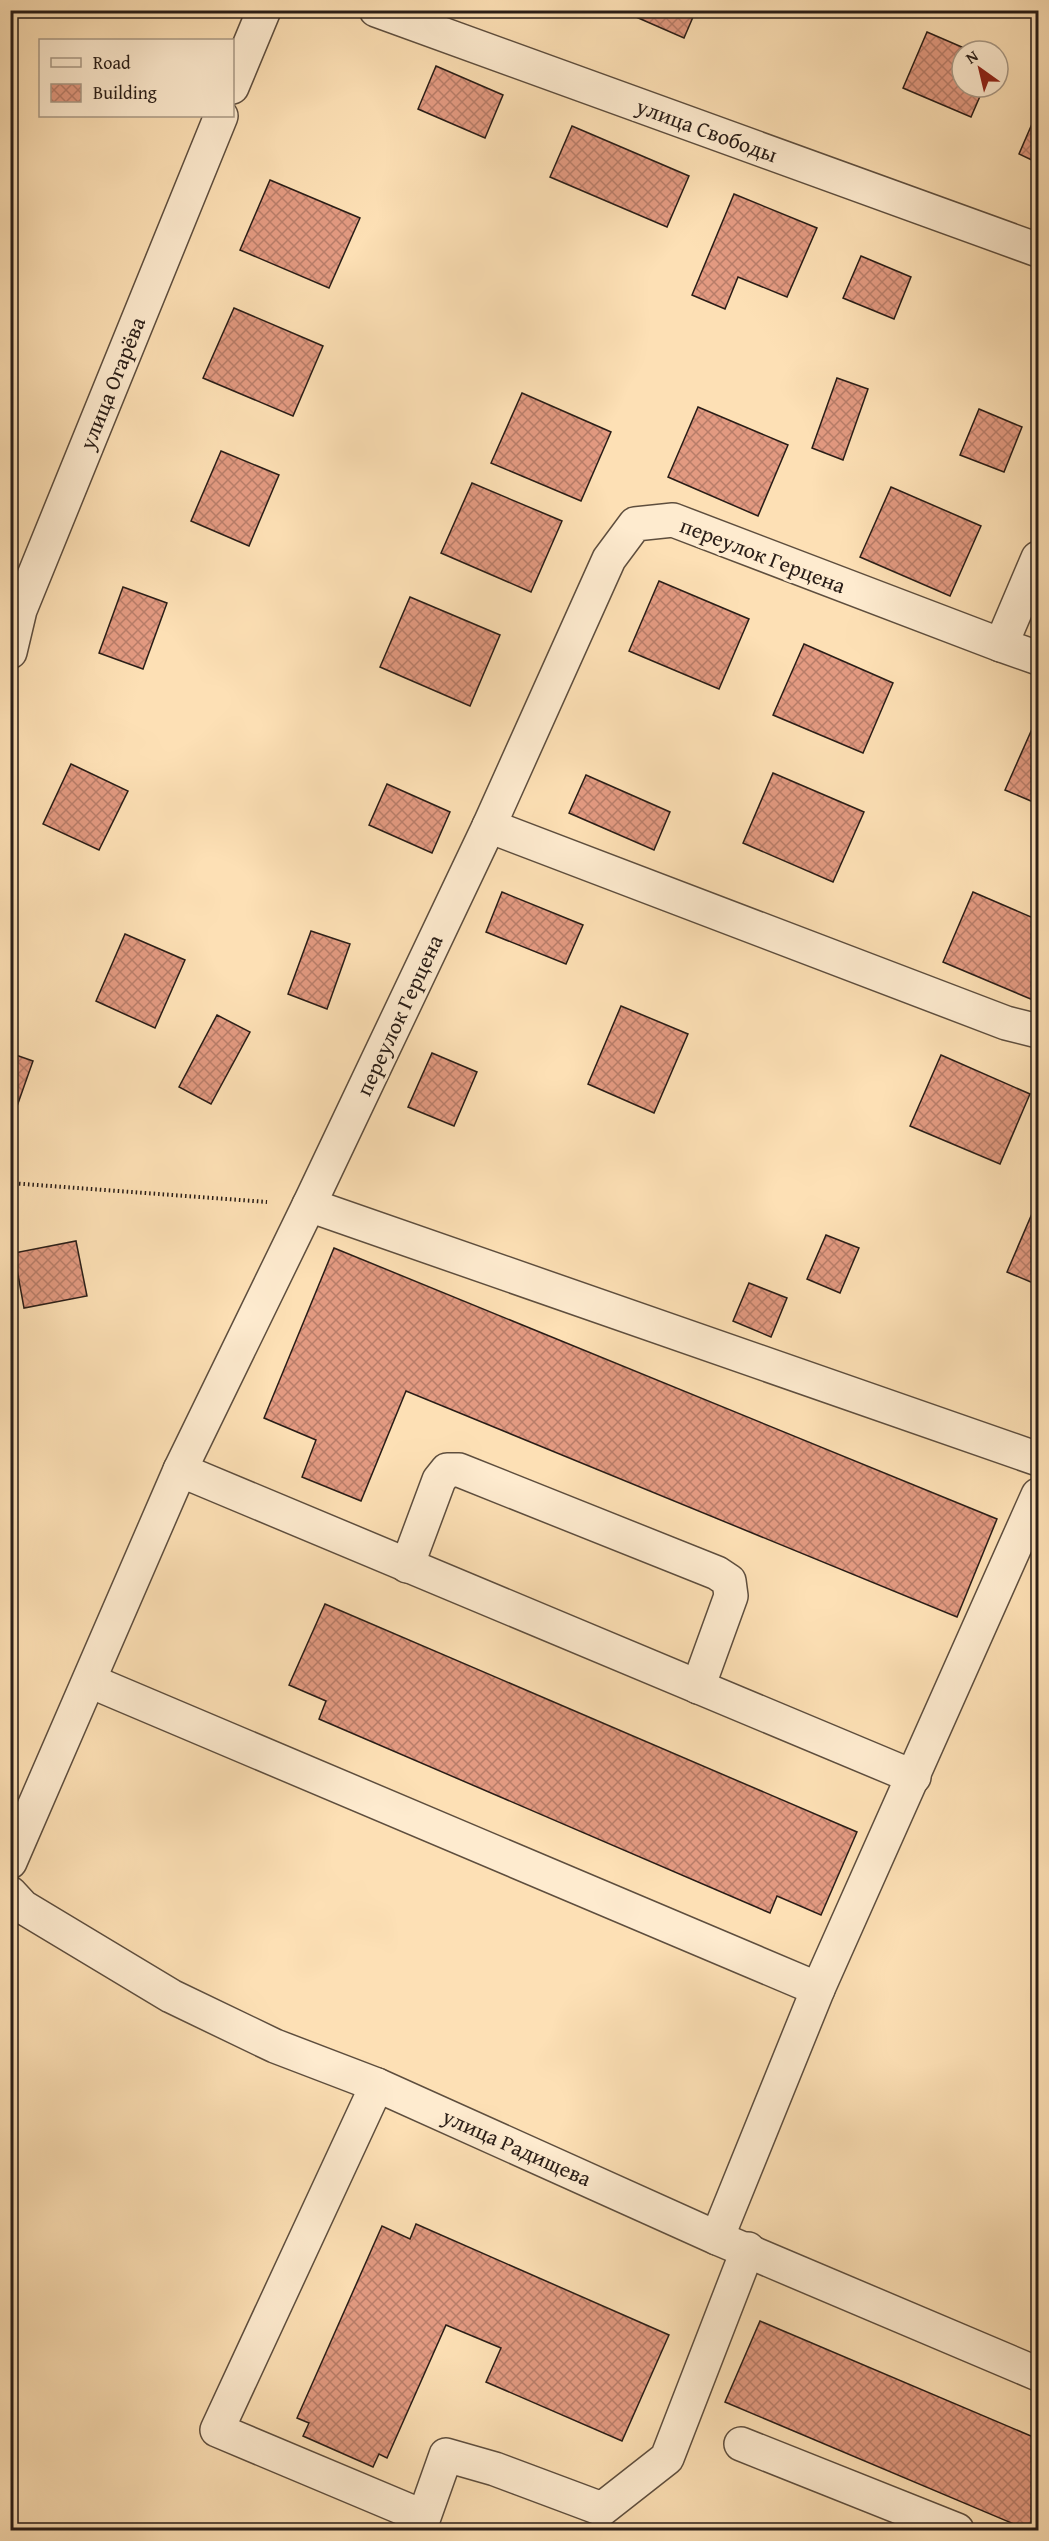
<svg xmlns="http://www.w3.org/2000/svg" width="1049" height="2541" font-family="'Gentium Book Plus',serif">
  <defs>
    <pattern id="building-cross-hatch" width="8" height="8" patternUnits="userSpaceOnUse" patternTransform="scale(1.5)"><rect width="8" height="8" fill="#e39a81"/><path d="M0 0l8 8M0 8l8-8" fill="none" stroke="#b87d69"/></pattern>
  </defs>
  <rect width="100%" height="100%" fill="#fde0b5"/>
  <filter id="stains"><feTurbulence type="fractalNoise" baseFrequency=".00333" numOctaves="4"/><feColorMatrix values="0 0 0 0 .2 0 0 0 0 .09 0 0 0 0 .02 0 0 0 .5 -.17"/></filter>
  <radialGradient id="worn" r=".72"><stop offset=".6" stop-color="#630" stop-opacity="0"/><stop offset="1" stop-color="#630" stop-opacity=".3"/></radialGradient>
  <g fill="url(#building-cross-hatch)" stroke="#291d17" stroke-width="1.5">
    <path d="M620 10H696L684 38Z"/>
    <path d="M927 32 971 51H962V87H984L971 117 903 88Z"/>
    <path d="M436 66 503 95 485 138 418 109Z"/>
    <path d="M1038 110V163L1019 154Z"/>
    <path d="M572 126 689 176 667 227 550 177Z"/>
    <path d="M270 180 360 218 329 288 240 250Z"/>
    <path d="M734 194 817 228 787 297 738 277 725 309 692 295Z"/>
    <path d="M861 256 911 277 894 319 843 298Z"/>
    <path d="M234 308 323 346 293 416 203 378Z"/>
    <path d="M837 378 868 389 843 460 812 448Z"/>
    <path d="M522 393 611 432 581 501 491 463Z"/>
    <path d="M698 407 788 445 758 516 668 477Z"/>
    <path d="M979 409 1022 427 1004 472 960 455Z"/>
    <path d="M221 451 279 475 249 546 191 521Z"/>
    <path d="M472 483 562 521 531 592 441 553Z"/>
    <path d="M891 487 981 526 950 596 860 557Z"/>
    <path d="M659 581 749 619 719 689 629 651Z"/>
    <path d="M123 587 167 603 143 669 99 653Z"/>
    <path d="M410 597 500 635 470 706 380 667Z"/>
    <path d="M804 644 893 683 863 753 773 715Z"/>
    <path d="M1036 720 1038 721V804L1005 790Z"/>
    <path d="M71 764 128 791 99 850 43 824Z"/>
    <path d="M773 773 864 812 833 882 743 843Z"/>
    <path d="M586 775 670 812 654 850 569 813Z"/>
    <path d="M387 784 450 812 432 853 369 825Z"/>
    <path d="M502 892 583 925 566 964 486 932Z"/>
    <path d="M973 892 1038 920V987L1033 1000 943 962Z"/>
    <path d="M311 931 350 944 327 1009 288 994Z"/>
    <path d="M125 934 185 960 155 1028 96 1001Z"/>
    <path d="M621 1006 688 1034 654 1113 588 1084Z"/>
    <path d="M217 1015 250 1032 211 1104 179 1087Z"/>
    <path d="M10 1053 33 1061 16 1109 10 1107Z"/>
    <path d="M432 1053 477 1072 454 1126 408 1107Z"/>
    <path d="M941 1055 1030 1094 1000 1164 910 1126Z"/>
    <path d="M1037 1202H1038V1285L1007 1272Z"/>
    <path d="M826 1235 859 1248 840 1293 807 1279Z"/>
    <path d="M76 1241 87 1296 24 1308 14 1253Z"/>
    <path d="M334 1248 997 1519 957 1617 406 1391 361 1501 302 1477 316 1440 264 1418Z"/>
    <path d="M749 1283 787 1298 771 1337 733 1321Z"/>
    <path d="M325 1604 857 1832 821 1915 777 1896 770 1913 319 1719 326 1701 289 1685Z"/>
    <path d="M416 2224 669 2335 622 2441 486 2382 501 2348 446 2325 387 2458 379 2454 373 2467 303 2436 309 2423 297 2418 382 2226 410 2239Z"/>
    <path d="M760 2321 1038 2439V2530H1028L725 2402Z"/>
  </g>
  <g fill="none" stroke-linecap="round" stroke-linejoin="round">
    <defs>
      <g id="minor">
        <path d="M376 10 1038 250"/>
        <path d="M232 87 264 10"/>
        <path d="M1001 645 1038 658"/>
        <path d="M10 652 20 610 221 116"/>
        <path d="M489 826 1006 1023 1038 1031"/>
        <path d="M309 1205 489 826 609 559 635 524 673 520 1001 645 1038 558"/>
        <path d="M180 1470 309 1205 1038 1459"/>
        <path d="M407 1566 439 1480 447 1470H459L717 1573 729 1581 731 1596 698 1687"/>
        <path d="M90 1681 818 1989"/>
        <path d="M10 1862 180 1470 914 1777"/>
        <path d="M10 1893 23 1907 171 1996 275 2046 377 2085 717 2238 1038 2374"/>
        <path d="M377 2085 217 2430 424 2517 446 2455 495 2469 602 2509 667 2458 748 2249"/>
        <path d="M717 2238 818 1989 1038 1495"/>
        <path d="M741 2444 957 2530"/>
      </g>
    </defs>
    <use href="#minor" stroke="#5e4e3e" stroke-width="36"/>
    <path stroke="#291d17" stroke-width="4" stroke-dasharray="1.5 3" stroke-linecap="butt" d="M10 1183 267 1202"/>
    <use href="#minor" stroke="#feebcf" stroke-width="33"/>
  </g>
  <g text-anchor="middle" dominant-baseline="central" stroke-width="6" stroke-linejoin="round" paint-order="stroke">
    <g font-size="22" fill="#291d17" stroke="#feebcf">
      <text transform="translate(707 130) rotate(20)">улица Свободы</text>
      <text transform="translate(112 383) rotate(-68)">улица Огарёва</text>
      <text transform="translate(763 555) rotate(21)">переулок Герцена</text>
      <text transform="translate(399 1015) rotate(-65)">переулок Герцена</text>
      <text transform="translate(517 2147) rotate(24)">улица Радищева</text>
    </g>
  </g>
  <rect width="1049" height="2541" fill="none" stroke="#fde0b5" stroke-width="36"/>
  <rect x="12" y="12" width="1025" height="2517" fill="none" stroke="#291d17" stroke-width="3"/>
  <rect x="18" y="18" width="1013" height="2505" fill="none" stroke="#291d17" stroke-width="1.5"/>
  <rect x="39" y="39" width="195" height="78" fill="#feebcf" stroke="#a99985" stroke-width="1.5"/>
  <rect x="51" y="58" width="30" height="9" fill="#feebcf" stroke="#a99985" stroke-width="1.5"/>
  <text x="93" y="69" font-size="18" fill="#291d17">Road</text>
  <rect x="51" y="84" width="30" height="18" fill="url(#building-cross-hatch)" stroke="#a99985" stroke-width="1.5"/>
  <text x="93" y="99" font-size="18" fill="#291d17">Building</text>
  <g transform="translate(980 69) rotate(326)"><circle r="28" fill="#feebcf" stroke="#a99985" stroke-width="1.5"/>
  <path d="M0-4.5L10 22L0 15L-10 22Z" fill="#8f2418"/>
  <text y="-9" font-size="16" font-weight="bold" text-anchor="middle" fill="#291d17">N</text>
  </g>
  <rect width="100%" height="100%" filter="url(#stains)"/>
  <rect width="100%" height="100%" fill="url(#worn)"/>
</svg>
